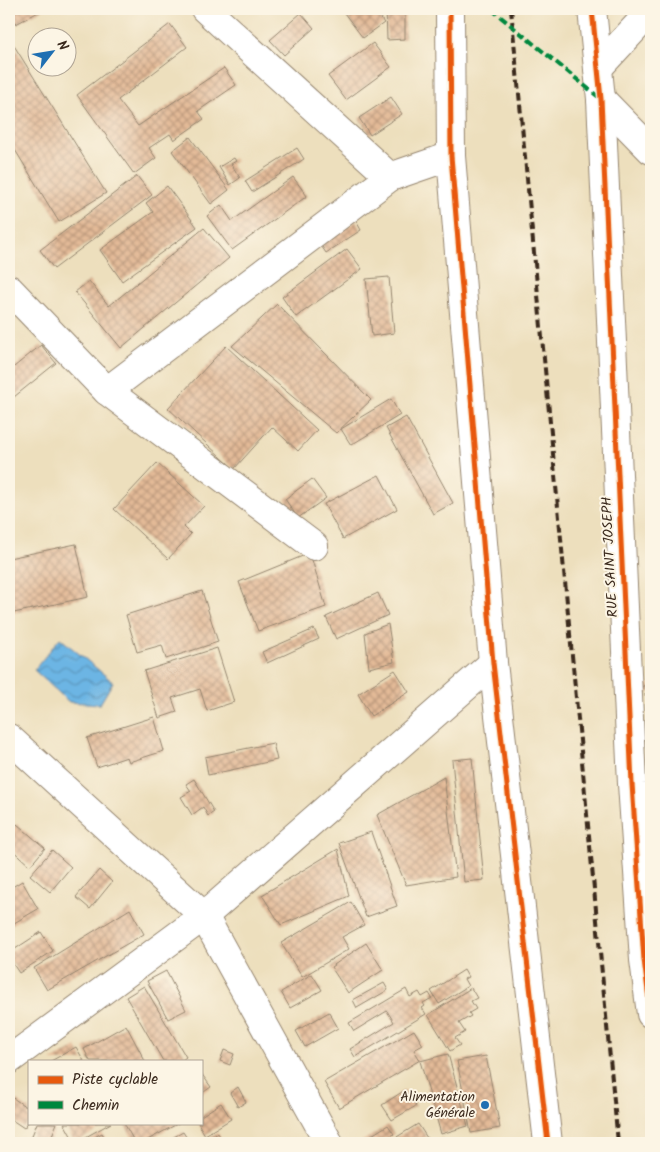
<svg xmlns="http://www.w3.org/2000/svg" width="660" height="1152" font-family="Kalam,sans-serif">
  <defs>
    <pattern id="water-waves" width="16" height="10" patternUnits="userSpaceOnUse" patternTransform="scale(1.25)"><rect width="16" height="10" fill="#6cb5e4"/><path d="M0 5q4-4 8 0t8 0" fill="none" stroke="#5a93b8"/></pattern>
    <pattern id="building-cross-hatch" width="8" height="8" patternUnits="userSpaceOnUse" patternTransform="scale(1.25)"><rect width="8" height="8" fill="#e3ba97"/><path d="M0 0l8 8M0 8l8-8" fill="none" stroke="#b9977b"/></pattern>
  </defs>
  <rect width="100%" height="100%" fill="#fcf5e5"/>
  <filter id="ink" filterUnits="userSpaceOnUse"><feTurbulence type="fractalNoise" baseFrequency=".02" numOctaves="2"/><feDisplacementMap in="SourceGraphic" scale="10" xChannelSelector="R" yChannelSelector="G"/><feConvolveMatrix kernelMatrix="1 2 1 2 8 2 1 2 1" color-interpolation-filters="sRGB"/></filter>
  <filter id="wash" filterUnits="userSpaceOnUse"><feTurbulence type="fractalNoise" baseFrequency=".0096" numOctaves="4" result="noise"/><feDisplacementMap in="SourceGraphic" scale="20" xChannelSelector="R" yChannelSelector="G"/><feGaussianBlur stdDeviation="1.12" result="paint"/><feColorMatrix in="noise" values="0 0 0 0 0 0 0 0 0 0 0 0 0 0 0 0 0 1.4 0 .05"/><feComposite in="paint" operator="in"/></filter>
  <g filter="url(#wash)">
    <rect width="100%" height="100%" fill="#eddfbd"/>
    <path fill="url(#water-waves)" stroke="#547081" d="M60 638 113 682 100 704 69 702 34 670Z"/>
    <g id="blocks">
      <g fill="url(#building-cross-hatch)">
        <path d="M9 9H44L16 24Z"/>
        <path d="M341 9H374L384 23 363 38Z"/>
        <path d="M386 9H405V39L387 40Z"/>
        <path d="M301 13 314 28 284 55 270 40Z"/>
        <path d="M170 24 187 47 118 100 138 126 224 68 236 85 198 111 204 119 174 140 170 134 149 148 156 158 134 174 77 95Z"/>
        <path d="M373 43 391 67 346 100 328 76Z"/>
        <path d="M13 44 106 193 59 222 9 140V47Z"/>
        <path d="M391 97 402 114 370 135 359 118Z"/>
        <path d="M190 137 229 190 211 204 172 151Z"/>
        <path d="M297 148 304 159 252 192 245 181Z"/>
        <path d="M234 158 236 161 231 164 240 178 230 185 219 167Z"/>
        <path d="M137 176 152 195 54 269 40 250Z"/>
        <path d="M293 177 307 196 232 250 207 216 221 205 232 221Z"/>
        <path d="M167 186 197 227 122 281 100 250 153 212 146 203Z"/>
        <path d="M356 221 361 230 326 253 320 244Z"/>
        <path d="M204 228 229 258 121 348 75 292 89 281 109 306Z"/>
        <path d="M347 249 362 269 296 317 282 297Z"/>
        <path d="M389 277 394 333 372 336 366 279Z"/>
        <path d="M277 304 371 400 336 433 232 346Z"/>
        <path d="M41 345 56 363 9 401V371Z"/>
        <path d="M226 346 317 430 298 451 272 427 234 469 168 408Z"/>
        <path d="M391 399 400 415 351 445 341 429Z"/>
        <path d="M406 417 453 503 433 514 386 428Z"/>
        <path d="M157 463 204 506 184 527 191 534 168 559 114 509Z"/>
        <path d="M379 475 397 509 343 539 324 504Z"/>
        <path d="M312 479 326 498 298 518 285 499Z"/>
        <path d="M76 544 88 597 9 614V558Z"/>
        <path d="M310 553 326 607 258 631 239 582Z"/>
        <path d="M202 591 218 642 166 659 162 645 137 652 126 615Z"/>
        <path d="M378 593 388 615 336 639 326 617Z"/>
        <path d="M388 624 394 662 369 668 365 633Z"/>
        <path d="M314 629 319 639 267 663 262 652Z"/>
        <path d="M217 648 234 702 207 711 200 689 172 698 177 712 159 718 144 671Z"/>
        <path d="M395 670 409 692 371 716 358 694Z"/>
        <path d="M649 683 651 691 641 697 636 690Z"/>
        <path d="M154 717 164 751 129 762 127 757 97 767 87 738Z"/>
        <path d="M273 743 277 760 208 775 205 757Z"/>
        <path d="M472 758 484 880 464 882 452 760Z"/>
        <path d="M444 777 456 877 406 885 377 815Z"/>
        <path d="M194 779 214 812 208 816 203 807 192 815 181 797 191 791 186 784Z"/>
        <path d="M17 824 45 848 30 866 9 847V833Z"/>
        <path d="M371 832 397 906 366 917 339 843Z"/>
        <path d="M338 849 349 896 281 925 262 895Z"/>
        <path d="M52 850 71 867 50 892 30 875Z"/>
        <path d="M99 870 112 882 90 909 76 897Z"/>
        <path d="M22 881 38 909 9 926V889Z"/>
        <path d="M351 902 364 925 342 937 349 949 302 977 281 943Z"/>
        <path d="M130 909 144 934 47 990 34 968Z"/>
        <path d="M41 932 53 951 19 973 9 958V953Z"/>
        <path d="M366 943 383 970 348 993 331 967Z"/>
        <path d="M464 970 468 977 464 979 468 986 439 1004 431 991Z"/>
        <path d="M166 971 186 1010 168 1019 147 981Z"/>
        <path d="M312 974 322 990 290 1008 281 992Z"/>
        <path d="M384 983 388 990 357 1008 353 1000Z"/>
        <path d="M144 986 186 1057 181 1061H163L126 997Z"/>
        <path d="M471 988 477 998 471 1001 476 1009 469 1013 471 1016 459 1023 465 1032 455 1038 460 1045 450 1051 428 1015Z"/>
        <path d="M406 989 410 997 419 992 422 997 429 993 432 998 423 1003 425 1006 422 1008 426 1014 355 1057 350 1049 394 1022 387 1011 354 1031 349 1023Z"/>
        <path d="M329 1012 338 1028 305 1047 296 1031Z"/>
        <path d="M126 1025 145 1061H90L84 1049Z"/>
        <path d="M414 1030 423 1045 414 1050 420 1060 339 1108 324 1082Z"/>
        <path d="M76 1047 84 1061H51Z"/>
        <path d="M224 1050 234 1054 230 1065 220 1061Z"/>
        <path d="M448 1054 468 1126 441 1134 420 1061Z"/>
        <path d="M486 1056 500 1128 471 1133 457 1061Z"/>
        <path d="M201 1073 211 1087 201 1094Z"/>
        <path d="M238 1087 246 1102 238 1107 230 1093Z"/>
        <path d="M405 1090 416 1106 392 1120 382 1105Z"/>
        <path d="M13 1098 29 1109V1121L24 1128 9 1118V1105Z"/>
        <path d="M221 1103 231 1119 205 1135 198 1123H201V1116Z"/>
        <path d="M37 1123H57L49 1143H29Z"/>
        <path d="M64 1123H111L75 1143Z"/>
        <path d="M124 1123H179L142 1143H135Z"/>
        <path d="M418 1124 429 1141 425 1143H387Z"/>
        <path d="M388 1125 394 1134 380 1143H359Z"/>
        <path d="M183 1132 190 1143H163Z"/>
        <path d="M102 1133 108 1143H91L89 1140Z"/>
        <path d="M218 1133 224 1143H201Z"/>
        <path d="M442 1138 445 1143H434Z"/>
      </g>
    </g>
  </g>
  <g filter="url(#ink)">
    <use href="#blocks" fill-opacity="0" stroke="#94846e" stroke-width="1"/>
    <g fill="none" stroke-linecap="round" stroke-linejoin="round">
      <defs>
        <g id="minor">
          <path d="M205 9 390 177"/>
          <path d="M450 9 451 156 493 663 548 1143"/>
          <path d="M592 9 601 99 632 784 644 960 651 1014"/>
          <path d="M598 68 651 11"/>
          <path d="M601 99 651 150"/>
          <path d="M9 289 107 391 314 546"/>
          <path d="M107 391 390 177 451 156"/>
          <path d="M9 738 204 916 329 1143"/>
          <path d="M9 1060 204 916 493 663"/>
        </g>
      </defs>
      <use href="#minor" stroke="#94846e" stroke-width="30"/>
      <use href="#minor" stroke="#fff" stroke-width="28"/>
      <path stroke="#3b2a1e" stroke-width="4" stroke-dasharray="8 4" stroke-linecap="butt" d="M511 9 618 1143"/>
      <path stroke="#00873e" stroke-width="4" stroke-dasharray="8 4" stroke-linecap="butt" d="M491 9 601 99"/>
      <defs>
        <g id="cycleway">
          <path d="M450 9 451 156 493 663 548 1143"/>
          <path d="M592 9 601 99 632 784 644 960 651 1014"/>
        </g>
      </defs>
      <use href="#cycleway" stroke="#fcf5e5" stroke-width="8"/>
      <use href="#cycleway" stroke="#e8590c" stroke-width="5"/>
    </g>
  </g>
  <circle fill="#1f6fb2" stroke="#fcf5e5" stroke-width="2" cx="485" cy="1105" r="5"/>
  <g text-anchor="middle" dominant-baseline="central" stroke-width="4" stroke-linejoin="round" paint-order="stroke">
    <g font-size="14" fill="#3b2a1e" stroke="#fcf5e5">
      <text transform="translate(610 557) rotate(-93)">RUE SAINT JOSEPH</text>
    </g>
    <g font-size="14" fill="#3b2a1e" stroke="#fcf5e5" text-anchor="end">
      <text x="475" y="1097">Alimentation<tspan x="475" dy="16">Générale</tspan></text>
    </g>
  </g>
  <rect width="660" height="1152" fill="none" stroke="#fcf5e5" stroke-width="30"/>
  <rect x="28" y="1060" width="175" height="65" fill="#fcf5e5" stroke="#afa495"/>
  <rect x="38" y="1076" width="25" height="8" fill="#e8590c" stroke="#afa495"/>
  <text x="72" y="1084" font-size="15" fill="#3b2a1e">Piste cyclable</text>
  <rect x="38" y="1101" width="25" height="8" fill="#00873e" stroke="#afa495"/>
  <text x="72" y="1110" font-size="15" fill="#3b2a1e">Chemin</text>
  <g transform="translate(52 52) rotate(59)"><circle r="24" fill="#fcf5e5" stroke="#afa495"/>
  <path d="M0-4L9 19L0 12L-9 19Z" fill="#1f6fb2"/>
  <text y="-8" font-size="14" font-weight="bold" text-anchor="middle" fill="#3b2a1e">N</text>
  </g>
</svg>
